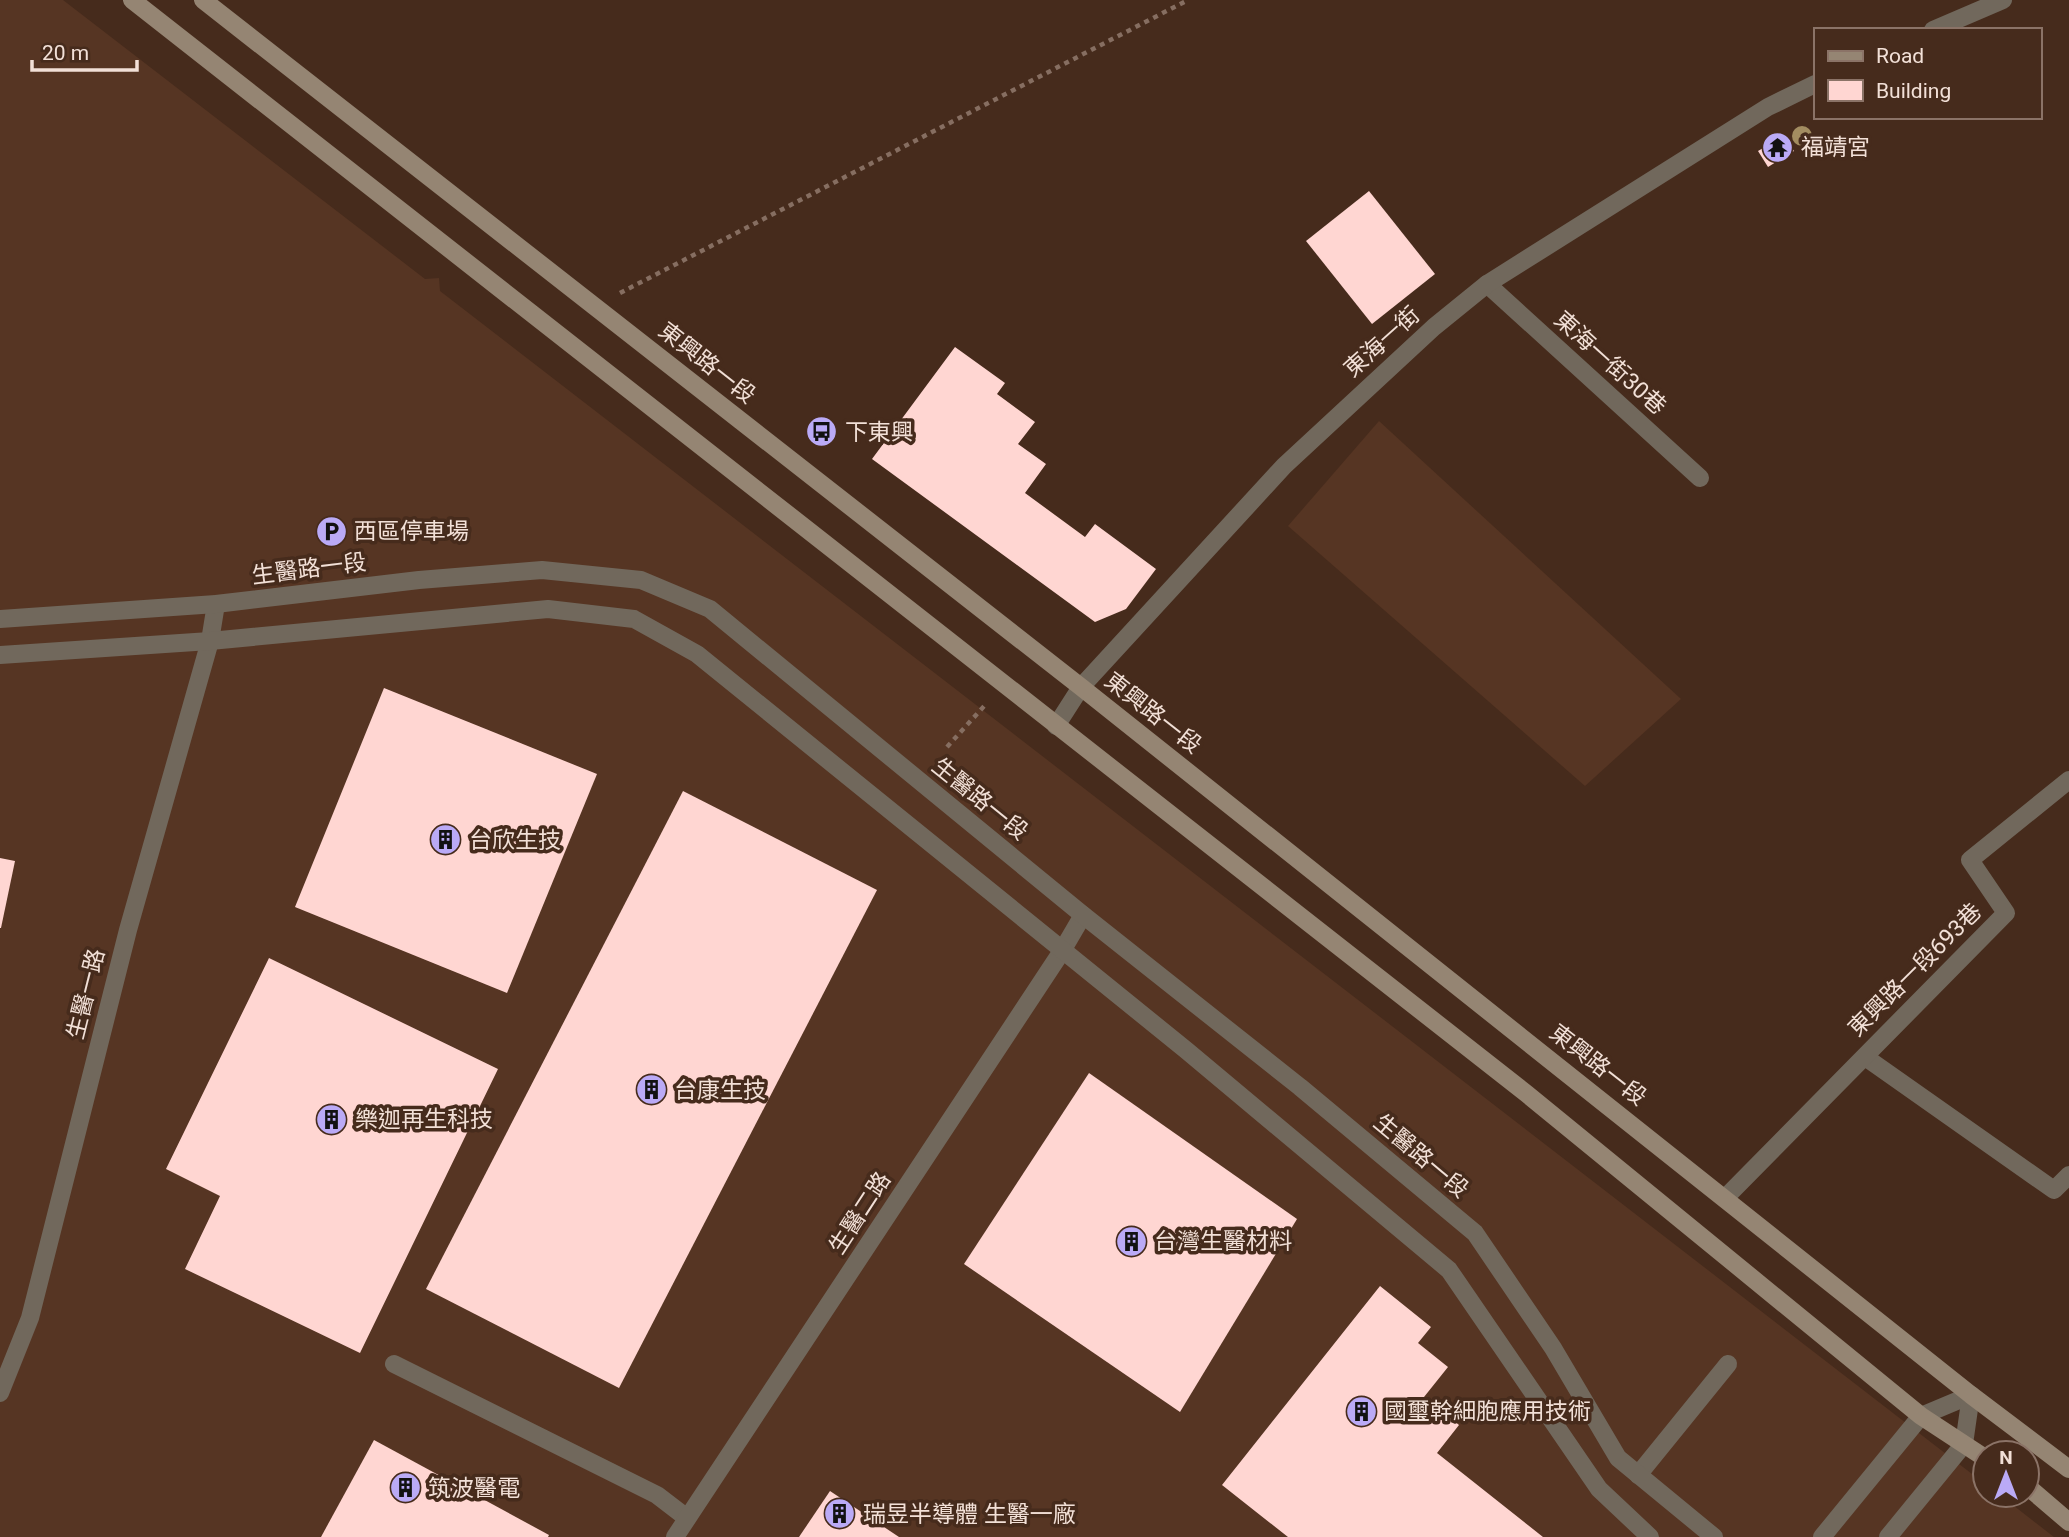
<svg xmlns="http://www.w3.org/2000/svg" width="2069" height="1537" font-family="Roboto,'Noto Sans TC',sans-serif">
  <rect width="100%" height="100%" fill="#462b1c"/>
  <g fill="#563523">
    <path d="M0 0H63L425 279 439 278 440 291 1985 1484V1495H2000L2054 1537H0Z"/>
    <path d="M1379 421 1681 699 1585 786 1288 526Z"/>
  </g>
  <g fill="#ffd6d2">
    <path d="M1784 136 1794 151 1768 167 1758 151Z"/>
    <path d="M1369 191 1435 274 1372 324 1306 241Z"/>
    <path d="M955 347 1005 383 997 394 1035 422 1018 444 1046 464 1025 493 1085 537 1095 524 1156 569 1126 609 1095 622 872 459Z"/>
    <path d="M384 688 597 774 507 993 295 907Z"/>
    <path d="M683 791 877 890 619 1388 426 1289Z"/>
    <path d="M0 858 15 861 1 928H0Z"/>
    <path d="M269 958 498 1069 360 1353 185 1269 220 1196 166 1169Z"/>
    <path d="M1089 1073 1297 1219 1180 1412 964 1264Z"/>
    <path d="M1380 1286 1431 1327 1418 1343 1448 1367 1424 1397 1459 1425 1437 1453 1543 1537H1288L1222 1485Z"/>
    <path d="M374 1440 549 1535 548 1537H321Z"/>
    <path d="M830 1491 899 1537H799Z"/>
  </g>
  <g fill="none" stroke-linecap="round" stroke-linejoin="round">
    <g stroke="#866e61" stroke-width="4.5" stroke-dasharray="5 5" stroke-linecap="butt">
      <path d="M620 293 1188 0"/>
      <path d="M947 747 986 704"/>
    </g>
    <g stroke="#71685c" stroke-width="18">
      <path d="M1487 284 1700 478"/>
      <path d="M1865 1057 2054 1190 2069 1175"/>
      <path d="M1725 1198 2006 913 1970 860 2069 780"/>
      <path d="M394 1364 657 1495 687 1518"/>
      <path d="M1638 1475 1728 1364"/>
    </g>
    <g stroke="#71685c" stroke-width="18">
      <path d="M0 1393 30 1318 128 930 210 641 216 604"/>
      <path d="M675 1537 1062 951 1083 915"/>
    </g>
    <g stroke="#71685c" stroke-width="18">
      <path d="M1933 30 2003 0"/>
      <path d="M0 619 216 604 419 580 542 570 641 580 710 609 1083 915 1300 1087 1475 1233 1553 1348 1618 1458 1714 1537"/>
      <path d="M0 655 210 641 548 609 634 619 697 654 1186 1050 1449 1270 1599 1489 1650 1537"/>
      <path d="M1056 726 1081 687 1284 466 1434 327 1487 284 1768 107 1815 84"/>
      <path d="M1822 1537 1921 1416 1971 1395"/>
      <path d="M1888 1537 1964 1444 1971 1395"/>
    </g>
    <g stroke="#958573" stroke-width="18">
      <path d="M132 0 1527 1094 1921 1416 1985 1458"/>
      <path d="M203 0 1081 687 1971 1395 2069 1469"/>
      <path d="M2027 1486 2069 1522"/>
    </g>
  </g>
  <circle fill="#a38d61" cx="1802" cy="136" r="10"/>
  <defs>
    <symbol id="temple-disc" viewBox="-11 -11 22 22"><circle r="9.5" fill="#baaaf6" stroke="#462b1c"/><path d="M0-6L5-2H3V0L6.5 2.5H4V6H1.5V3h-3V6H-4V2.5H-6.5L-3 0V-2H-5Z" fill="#111"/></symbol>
    <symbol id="bus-disc" viewBox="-11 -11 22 22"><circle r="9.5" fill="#baaaf6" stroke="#462b1c"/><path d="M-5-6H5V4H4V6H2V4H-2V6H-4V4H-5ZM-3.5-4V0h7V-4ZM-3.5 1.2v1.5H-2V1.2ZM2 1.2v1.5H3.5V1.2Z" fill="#111"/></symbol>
    <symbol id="parking-disc" viewBox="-11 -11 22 22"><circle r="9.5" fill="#baaaf6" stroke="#462b1c"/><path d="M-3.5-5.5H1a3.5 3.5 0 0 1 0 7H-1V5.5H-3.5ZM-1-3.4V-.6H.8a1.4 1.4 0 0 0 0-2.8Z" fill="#111"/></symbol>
    <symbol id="building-disc" viewBox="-11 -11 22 22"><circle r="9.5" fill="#baaaf6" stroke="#462b1c"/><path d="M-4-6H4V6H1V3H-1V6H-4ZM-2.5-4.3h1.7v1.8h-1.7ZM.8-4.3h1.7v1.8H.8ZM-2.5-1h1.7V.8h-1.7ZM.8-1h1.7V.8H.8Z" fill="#111"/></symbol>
  </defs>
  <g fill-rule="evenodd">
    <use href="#temple-disc" x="1760" y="130" width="35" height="35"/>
    <use href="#bus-disc" x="804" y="414" width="35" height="35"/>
    <use href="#parking-disc" x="314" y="514" width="35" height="35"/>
    <use href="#building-disc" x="428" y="822" width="35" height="35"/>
    <use href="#building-disc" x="634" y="1072" width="35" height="35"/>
    <use href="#building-disc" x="314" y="1102" width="35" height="35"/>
    <use href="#building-disc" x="1114" y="1224" width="35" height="35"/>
    <use href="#building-disc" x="1344" y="1394" width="35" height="35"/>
    <use href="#building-disc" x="388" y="1470" width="35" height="35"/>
    <use href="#building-disc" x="822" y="1496" width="35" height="35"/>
  </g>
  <g text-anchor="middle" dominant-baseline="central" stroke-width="7" stroke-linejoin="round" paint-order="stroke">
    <g font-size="23" fill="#f2e0d7" stroke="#462b1c" text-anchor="start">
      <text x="1801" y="147">福靖宮</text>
      <text x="845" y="432">下東興</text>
      <text x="354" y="531">西區停車場</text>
      <text x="469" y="840">台欣生技</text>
      <text x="674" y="1090">台康生技</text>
      <text x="355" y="1119">樂迦再生科技</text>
      <text x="1154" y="1241">台灣生醫材料</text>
      <text x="1384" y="1411">國璽幹細胞應用技術</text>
      <text x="428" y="1488">筑波醫電</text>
      <text x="863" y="1514">瑞昱半導體 生醫一廠</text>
    </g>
    <g font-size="23" fill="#f2e0d7" stroke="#462b1c">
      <text transform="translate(1382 342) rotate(-42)">東海一街</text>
      <text transform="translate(707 363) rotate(38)">東興路一段</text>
      <text transform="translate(1610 363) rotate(42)">東海一街30巷</text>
      <text transform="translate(309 569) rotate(-7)">生醫路一段</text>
      <text transform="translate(1153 713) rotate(38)">東興路一段</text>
      <text transform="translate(980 799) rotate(39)">生醫路一段</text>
      <text transform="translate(1915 970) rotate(-45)">東興路一段693巷</text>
      <text transform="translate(86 994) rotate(-76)">生醫一路</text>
      <text transform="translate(1598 1065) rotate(38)">東興路一段</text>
      <text transform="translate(1421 1156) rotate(40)">生醫路一段</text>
      <text transform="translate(860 1213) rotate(-57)">生醫二路</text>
    </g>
  </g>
  <rect x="1814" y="28" width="228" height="91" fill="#462b1c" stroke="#8b7367" stroke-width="2"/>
  <rect x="1828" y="51" width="35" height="10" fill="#958573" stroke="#8b7367" stroke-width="2"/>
  <text x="1876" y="63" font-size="21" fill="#f2e0d7">Road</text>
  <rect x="1828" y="80" width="35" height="21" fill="#ffd6d2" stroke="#8b7367" stroke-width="2"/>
  <text x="1876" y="98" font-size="21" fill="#f2e0d7">Building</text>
  <g transform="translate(2006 1474)"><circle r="33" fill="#462b1c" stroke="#8b7367" stroke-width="2"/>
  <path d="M0-5L12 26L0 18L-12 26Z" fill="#baaaf6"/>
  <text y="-10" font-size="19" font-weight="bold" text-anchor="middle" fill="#f2e0d7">N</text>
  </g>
  <path d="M32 60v10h105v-10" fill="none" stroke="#f2e0d7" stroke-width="3.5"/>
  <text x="42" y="60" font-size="21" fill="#f2e0d7" stroke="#462b1c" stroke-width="5" paint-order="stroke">20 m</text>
</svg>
